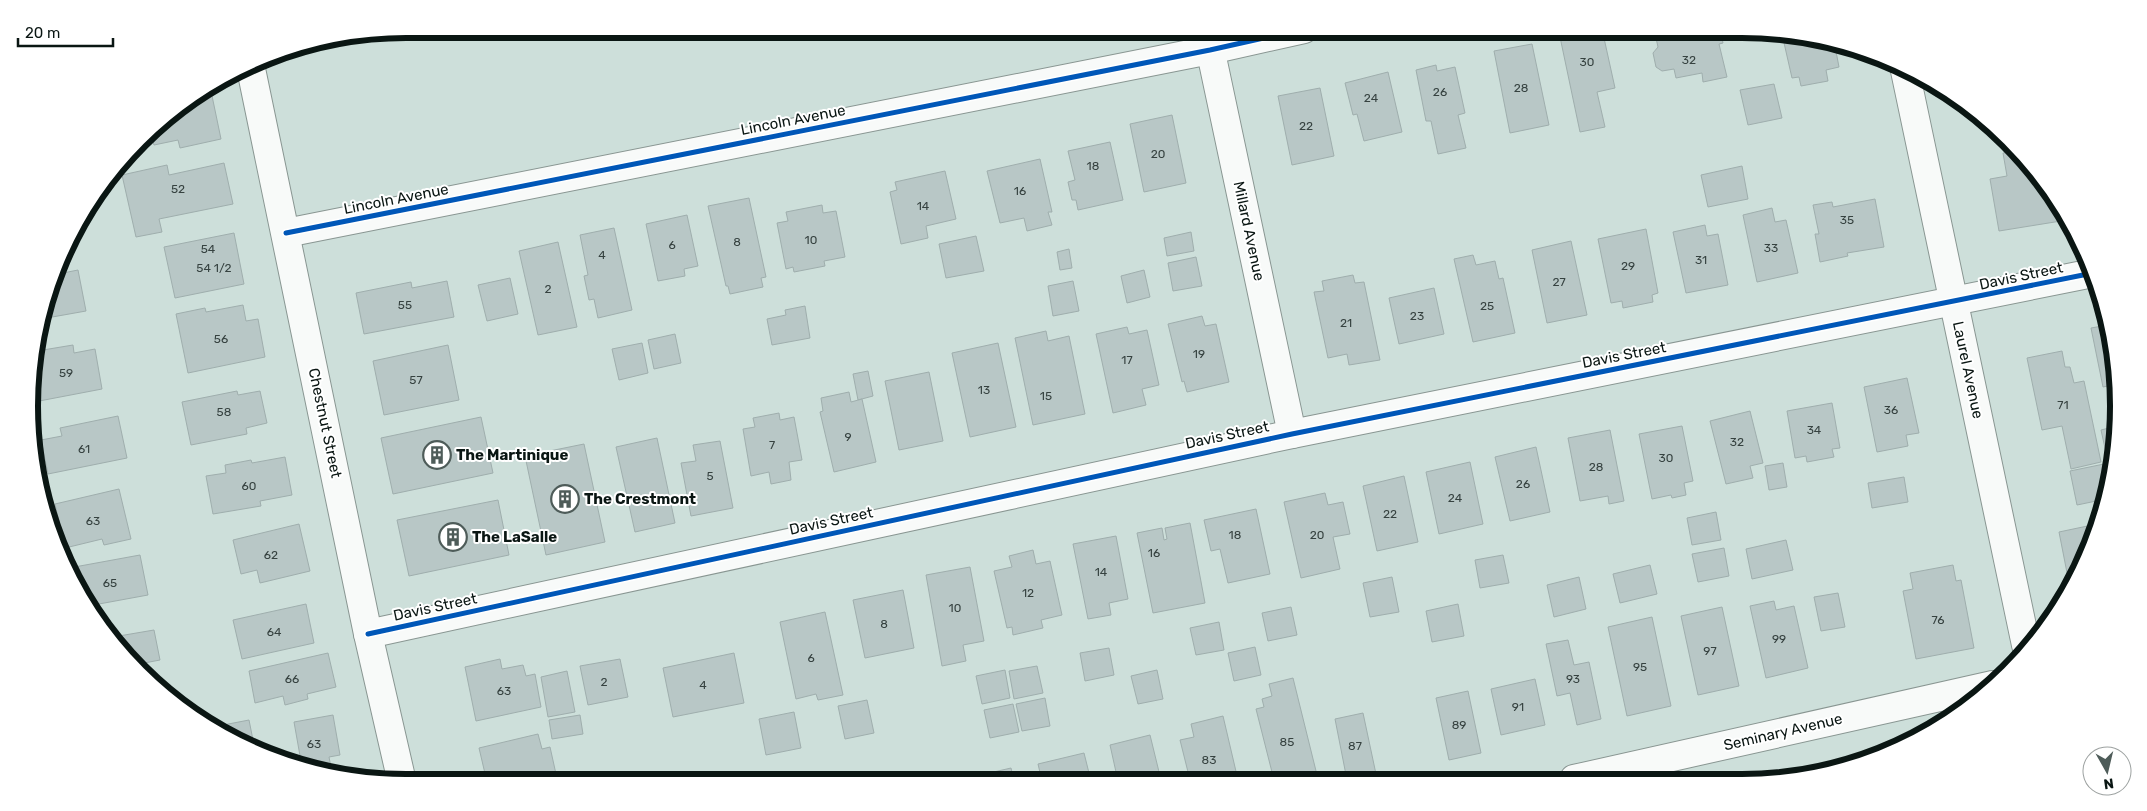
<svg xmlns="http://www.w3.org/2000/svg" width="2147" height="811" font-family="Rubik,sans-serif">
  <rect width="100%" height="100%" fill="#cddfda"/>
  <g fill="#b8c7c6" stroke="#9faead">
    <path d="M1597 29H1602L1615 88 1597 92 1605 127 1580 132 1560 37Z"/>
    <path d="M1654 29H1720L1723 43 1719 44 1727 77 1703 82 1702 73 1676 78 1674 69 1662 71 1656 67 1653 53 1658 47Z"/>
    <path d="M1782 34 1834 41 1839 67 1826 70 1828 81 1801 86 1799 77 1792 78Z"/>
    <path d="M1532 44 1549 125 1510 133 1494 51Z"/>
    <path d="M1436 65 1437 71 1455 67 1465 113 1458 115 1466 148 1438 154 1431 121H1426L1416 70Z"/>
    <path d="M1388 72 1402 132 1364 141 1357 114 1353 115 1345 83Z"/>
    <path d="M1774 84 1782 118 1748 125 1740 90Z"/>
    <path d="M1320 88 1334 156 1292 165 1278 96Z"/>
    <path d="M211 91 221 139 180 148 178 140 154 145 149 132 157 122 199 92V94Z"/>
    <path d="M1172 115 1186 183 1144 192 1130 124Z"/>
    <path d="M1110 142 1123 200 1078 210 1076 200H1072L1068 182 1075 180 1068 151Z"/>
    <path d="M2018 151 2025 157 2058 203 2061 221 1999 231 1990 179 2007 176 2003 153Z"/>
    <path d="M1040 159 1052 212H1048L1052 225 1027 231 1024 218 1000 223 987 171Z"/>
    <path d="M224 163 233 204 159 219 162 232 136 237 122 175 167 165 169 175Z"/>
    <path d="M1742 166 1748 199 1708 207 1701 175Z"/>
    <path d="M945 171 956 219 926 226 928 238 901 244 890 192 897 190 895 182Z"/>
    <path d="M749 198 766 277 761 278 763 287 730 294 728 286H726L708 206Z"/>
    <path d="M1875 199 1884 247 1847 253 1848 256 1820 262 1815 234H1819L1813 205 1832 202 1833 207Z"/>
    <path d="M822 205 823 213 836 211 845 257 824 261 825 266 794 272 793 267 786 269 777 223 788 221 786 212Z"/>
    <path d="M1772 208 1775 222 1786 220 1798 273 1757 282 1743 215Z"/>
    <path d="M687 215 698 266 684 269 685 276 658 281 646 224Z"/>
    <path d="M1705 225 1707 236 1718 234 1728 285 1686 293 1673 232Z"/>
    <path d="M614 228 632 310 598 318 594 299 589 300 584 276 588 275 580 235Z"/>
    <path d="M1646 229 1658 293 1652 295 1653 302 1623 308 1622 301 1611 303 1598 239Z"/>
    <path d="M1191 232 1194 251 1167 256 1164 238Z"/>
    <path d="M234 233 244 284 175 298 164 247Z"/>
    <path d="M976 236 984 271 946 278 939 244Z"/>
    <path d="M1571 241 1587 315 1547 323 1532 250Z"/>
    <path d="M558 242 577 327 538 335 519 251Z"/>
    <path d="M1069 249 1072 268 1060 270 1057 252Z"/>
    <path d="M1473 255 1476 265 1495 261 1499 279 1503 278 1515 333 1473 342 1454 259Z"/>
    <path d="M1196 257 1202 286 1173 291 1168 263Z"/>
    <path d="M78 270 86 311 41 319 49 284 53 275Z"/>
    <path d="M1144 270 1150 297 1127 303 1121 276Z"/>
    <path d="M1353 275 1355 283 1364 282 1380 360 1349 365 1347 354 1328 358 1314 292 1324 291 1322 281Z"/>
    <path d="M510 278 518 314 487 321 478 285Z"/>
    <path d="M447 281 454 317 364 334 356 293 411 282 412 288Z"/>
    <path d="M1073 281 1079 311 1053 316 1048 286Z"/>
    <path d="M1434 288 1444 334 1399 344 1389 298Z"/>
    <path d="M243 305 246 321 258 319 265 357 188 373 176 314 205 308 206 312Z"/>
    <path d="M805 306 810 338 772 345 767 319 786 315 785 310Z"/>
    <path d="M1202 316 1205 326 1216 324 1229 382 1187 392 1184 381 1182 382 1168 324Z"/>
    <path d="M2108 325 2115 357 2116 395H2115L2112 385 2103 387 2091 328Z"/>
    <path d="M1127 327 1129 334 1147 330 1159 385 1142 389 1146 405 1113 413 1096 334Z"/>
    <path d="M1046 331 1048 341 1069 336 1085 414 1033 425 1015 338Z"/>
    <path d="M675 334 681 363 654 369 648 340Z"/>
    <path d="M642 343 648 373 619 380 612 349Z"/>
    <path d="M998 343 1016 427 970 437 952 353Z"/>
    <path d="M73 345 74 353 95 349 102 389 34 402 32 357 44 355 43 350Z"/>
    <path d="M448 345 459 400 384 415 373 361Z"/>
    <path d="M2062 351 2065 367H2070L2074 383 2084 381 2101 462 2071 469 2062 426 2042 430 2027 358Z"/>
    <path d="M868 371 873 396 858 400 853 374Z"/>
    <path d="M929 372 943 441 899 450 885 381Z"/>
    <path d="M1907 378 1919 433 1906 435 1908 446 1877 452 1864 387Z"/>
    <path d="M237 391 238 395 260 391 267 423 246 428 247 434 191 445 182 402Z"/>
    <path d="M849 392 851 402 862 399 876 462 834 472 820 412 823 411 821 398Z"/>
    <path d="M1832 403 1840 448 1832 449 1834 457 1807 462 1806 456 1795 458 1787 411Z"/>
    <path d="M1750 411 1763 463 1750 466 1753 478 1726 484 1710 421Z"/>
    <path d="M779 413 780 420 794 417 802 460 789 462 791 480 771 484 769 472 751 476 743 429 755 427 753 418Z"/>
    <path d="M118 416 127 458 48 474 41 440 62 436 60 428Z"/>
    <path d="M481 417 493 473 393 494 381 438Z"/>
    <path d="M1682 426 1693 481 1684 483 1686 495 1672 498 1671 495 1652 499 1639 434Z"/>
    <path d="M2117 426 2112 466H2109L2101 430Z"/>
    <path d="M1610 430 1624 501 1609 504 1608 496 1580 501 1568 438Z"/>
    <path d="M657 438 675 523 635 532 616 447Z"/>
    <path d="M720 441 733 508 691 516 681 463 696 461 693 445Z"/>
    <path d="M584 444 605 542 546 555 525 456Z"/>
    <path d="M1536 447 1550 512 1510 521 1495 457Z"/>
    <path d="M285 457 292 495 260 501 261 506 213 514 206 476 226 473 225 465 251 460 252 463Z"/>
    <path d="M1470 462 1483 524 1439 534 1426 472Z"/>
    <path d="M1783 463 1787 487 1769 490 1765 466Z"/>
    <path d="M2104 464 2108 485 2106 499 2077 505 2070 471Z"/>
    <path d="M1404 476 1418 542 1377 551 1363 486Z"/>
    <path d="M1904 477 1908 502 1872 508 1868 483Z"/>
    <path d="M119 489 131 539 104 545 102 539 65 548 55 504Z"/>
    <path d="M1325 493 1328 505 1343 502 1350 534 1333 537 1340 569 1301 578 1284 502Z"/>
    <path d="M498 500 509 555 409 576 397 520Z"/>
    <path d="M1256 509 1270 574 1228 583 1220 549 1211 551 1204 520Z"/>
    <path d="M1716 512 1721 540 1692 545 1687 518Z"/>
    <path d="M1190 523 1205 603 1153 613 1137 533 1162 528 1164 540 1167 539 1165 528Z"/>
    <path d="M299 524 310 571 260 583 257 570 241 574 233 540Z"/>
    <path d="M2097 524 2070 588 2059 532Z"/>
    <path d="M1116 536 1128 599 1109 603 1111 615 1088 619 1073 544Z"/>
    <path d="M1786 540 1793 570 1752 579 1746 549Z"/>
    <path d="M1724 548 1729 576 1698 582 1692 554Z"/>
    <path d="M1033 550 1036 564 1050 561 1062 615 1041 620 1043 628 1013 635 1012 627 1007 628 994 571 1012 567 1009 556Z"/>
    <path d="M140 555 148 595 88 606 69 568Z"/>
    <path d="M1503 555 1509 583 1480 588 1475 560Z"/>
    <path d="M1650 565 1657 594 1620 603 1613 574Z"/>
    <path d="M1953 565 1956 581 1961 580 1974 648 1916 659 1903 591 1913 589 1910 573Z"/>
    <path d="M970 567 984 641 963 645 966 661 942 666 926 575Z"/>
    <path d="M1392 577 1399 612 1370 617 1363 583Z"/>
    <path d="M1579 577 1586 609 1554 617 1547 585Z"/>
    <path d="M903 590 914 648 865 658 853 600Z"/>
    <path d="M1838 593 1845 627 1821 631 1814 597Z"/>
    <path d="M1774 601 1776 610 1794 606 1808 668 1766 678 1750 606Z"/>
    <path d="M306 604 314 643 242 659 233 620Z"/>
    <path d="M1458 604 1464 636 1432 642 1426 611Z"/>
    <path d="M1291 607 1297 635 1268 641 1262 613Z"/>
    <path d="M1722 607 1739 686 1698 695 1681 616Z"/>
    <path d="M825 612 843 695 818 700 816 694 796 699 780 622Z"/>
    <path d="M1652 617 1671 706 1627 716 1608 627Z"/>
    <path d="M1219 622 1224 650 1196 655 1190 628Z"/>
    <path d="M154 630 160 660 139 664 113 637Z"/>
    <path d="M1568 640 1574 665 1589 662 1601 719 1577 725 1570 693 1557 696 1546 644Z"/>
    <path d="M1255 647 1261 675 1234 681 1228 653Z"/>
    <path d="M1109 648 1114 675 1085 681 1080 653Z"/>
    <path d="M328 653 336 687 307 694 308 699 285 705 283 696 255 703 249 671Z"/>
    <path d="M734 653 744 703 673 717 663 668Z"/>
    <path d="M500 659 502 669 523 665 526 676 535 674 541 707 476 721 465 667Z"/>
    <path d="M620 659 628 697 588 705 580 666Z"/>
    <path d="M1037 666 1043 693 1014 699 1009 671Z"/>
    <path d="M1005 670 1010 698 982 704 976 676Z"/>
    <path d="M1157 670 1163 699 1138 704 1131 676Z"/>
    <path d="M567 671 575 712 548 717 541 677Z"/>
    <path d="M1293 678 1317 775 1294 780H1274L1256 709 1264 707 1262 699 1272 696 1269 684Z"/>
    <path d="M1535 679 1545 725 1501 735 1491 689Z"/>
    <path d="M1468 691 1481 753 1449 760 1436 698Z"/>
    <path d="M1045 698 1050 726 1022 731 1016 704Z"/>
    <path d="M867 700 874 733 845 739 838 706Z"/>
    <path d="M1013 704 1019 732 990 738 984 710Z"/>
    <path d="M794 712 801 748 766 755 759 719Z"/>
    <path d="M1363 713 1376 774 1347 780 1335 719Z"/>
    <path d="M333 715 340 755 329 757 332 772 302 767 294 722Z"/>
    <path d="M580 715 583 734 552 739 549 720Z"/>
    <path d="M1223 716 1238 780H1190L1180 740 1194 737 1191 724Z"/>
    <path d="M249 720 255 750 239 744 213 727Z"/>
    <path d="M538 734 542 749 550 747 556 774 548 777 549 782H487L479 748Z"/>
    <path d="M1150 735 1161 780 1118 781 1110 745Z"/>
    <path d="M1084 753 1091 781H1042L1038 764Z"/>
    <path d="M1011 768 1014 781H987L985 774Z"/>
    <path d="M937 777 938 781H917Z"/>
  </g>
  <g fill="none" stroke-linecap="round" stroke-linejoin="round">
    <defs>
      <g id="street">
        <path d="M1206 29 1292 434"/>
        <path d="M1904 66 2026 645"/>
        <path d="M286 233 1210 50 1304 29"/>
        <path d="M368 634 1292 434 2093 273"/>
        <path d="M1574 779 1993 685"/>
      </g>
      <path id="secondary" d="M250 64 368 634 402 782"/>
    </defs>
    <use href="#street" stroke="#899692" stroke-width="30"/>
    <use href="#secondary" stroke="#899692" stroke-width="30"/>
    <use href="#street" stroke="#f8faf9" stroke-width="28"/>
    <use href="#secondary" stroke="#f8faf9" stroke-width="28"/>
    <defs>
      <g id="cycleway">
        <path d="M286 233 1210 50 1304 29"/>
        <path d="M368 634 1292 434 2093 273"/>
      </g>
    </defs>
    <use href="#cycleway" stroke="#fff" stroke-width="8"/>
    <use href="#cycleway" stroke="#0057b8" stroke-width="5"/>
  </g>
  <defs>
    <symbol id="building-ring" viewBox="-11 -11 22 22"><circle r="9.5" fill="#fff" stroke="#4e5c59" stroke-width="1.5"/><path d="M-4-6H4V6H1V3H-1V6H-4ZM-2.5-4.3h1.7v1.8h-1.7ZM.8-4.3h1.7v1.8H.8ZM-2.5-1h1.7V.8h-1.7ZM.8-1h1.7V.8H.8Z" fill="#4e5c59"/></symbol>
  </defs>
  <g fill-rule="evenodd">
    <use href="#building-ring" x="421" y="439" width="32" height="32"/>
    <use href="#building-ring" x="549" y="483" width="32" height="32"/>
    <use href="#building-ring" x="437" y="521" width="32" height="32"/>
  </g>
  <g text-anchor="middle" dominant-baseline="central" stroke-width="4" stroke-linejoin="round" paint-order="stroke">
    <g font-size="12" fill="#364240">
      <text x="1689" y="60">32</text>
      <text x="1587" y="62">30</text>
      <text x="1521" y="88">28</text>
      <text x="1440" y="92">26</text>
      <text x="1371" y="98">24</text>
      <text x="1306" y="126">22</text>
      <text x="1158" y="154">20</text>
      <text x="1093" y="166">18</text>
      <text x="178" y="189">52</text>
      <text x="1020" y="191">16</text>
      <text x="923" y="206">14</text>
      <text x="1847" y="220">35</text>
      <text x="811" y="240">10</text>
      <text x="737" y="242">8</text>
      <text x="672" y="245">6</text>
      <text x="1771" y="248">33</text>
      <text x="208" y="249">54</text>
      <text x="602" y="255">4</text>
      <text x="1701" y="260">31</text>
      <text x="1628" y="266">29</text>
      <text x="214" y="268">54 1/2</text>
      <text x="1559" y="282">27</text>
      <text x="548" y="289">2</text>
      <text x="405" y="305">55</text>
      <text x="1487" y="306">25</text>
      <text x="1417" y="316">23</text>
      <text x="1346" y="323">21</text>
      <text x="221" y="339">56</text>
      <text x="1199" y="354">19</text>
      <text x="1127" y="360">17</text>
      <text x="66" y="373">59</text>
      <text x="416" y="380">57</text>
      <text x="984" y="390">13</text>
      <text x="1046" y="396">15</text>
      <text x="2063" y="405">71</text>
      <text x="1891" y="410">36</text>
      <text x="224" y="412">58</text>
      <text x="1814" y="430">34</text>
      <text x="848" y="437">9</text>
      <text x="1737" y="442">32</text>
      <text x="772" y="445">7</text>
      <text x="84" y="449">61</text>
      <text x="1666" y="458">30</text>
      <text x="1596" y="467">28</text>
      <text x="710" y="476">5</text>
      <text x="1523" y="484">26</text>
      <text x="249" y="486">60</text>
      <text x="1455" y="498">24</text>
      <text x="1390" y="514">22</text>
      <text x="93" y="521">63</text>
      <text x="1235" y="535">18</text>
      <text x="1317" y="535">20</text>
      <text x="1154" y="553">16</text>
      <text x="271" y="555">62</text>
      <text x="1101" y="572">14</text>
      <text x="110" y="583">65</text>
      <text x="1028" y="593">12</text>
      <text x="955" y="608">10</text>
      <text x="1938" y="620">76</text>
      <text x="884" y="624">8</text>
      <text x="274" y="632">64</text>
      <text x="1779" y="639">99</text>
      <text x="1710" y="651">97</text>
      <text x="811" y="658">6</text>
      <text x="1640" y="667">95</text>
      <text x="292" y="679">66</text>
      <text x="1573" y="679">93</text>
      <text x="604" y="682">2</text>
      <text x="703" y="685">4</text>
      <text x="504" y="691">63</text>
      <text x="1518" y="707">91</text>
      <text x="1459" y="725">89</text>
      <text x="1287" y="742">85</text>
      <text x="314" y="744">63</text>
      <text x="1355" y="746">87</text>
      <text x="1209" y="760">83</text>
    </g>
    <g font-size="15" fill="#0a1613" stroke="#fff">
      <text transform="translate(793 120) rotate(-11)">Lincoln Avenue</text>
      <text transform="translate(396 199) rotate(-11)">Lincoln Avenue</text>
      <text transform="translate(1249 231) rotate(78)">Millard Avenue</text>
      <text transform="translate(2021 276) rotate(-12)">Davis Street</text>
      <text transform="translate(1624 355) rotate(-11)">Davis Street</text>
      <text transform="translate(1968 370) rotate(78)">Laurel Avenue</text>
      <text transform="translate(325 423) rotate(78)">Chestnut Street</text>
      <text transform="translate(1227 435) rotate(-12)">Davis Street</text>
      <text transform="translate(831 521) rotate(-12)">Davis Street</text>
      <text transform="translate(435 607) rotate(-12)">Davis Street</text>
      <text transform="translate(1783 732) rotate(-13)">Seminary Avenue</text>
    </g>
    <g font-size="15" font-weight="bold" fill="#0a1613" stroke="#fff" text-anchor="start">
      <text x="456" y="455">The Martinique</text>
      <text x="584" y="499">The Crestmont</text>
      <text x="472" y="537">The LaSalle</text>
    </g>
  </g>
  <path d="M0 0H2147V811H0ZM406 38H1742A368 368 0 0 1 2110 406V406A368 368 0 0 1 1742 774H406A368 368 0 0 1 38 406V406A368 368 0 0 1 406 38Z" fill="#fff" fill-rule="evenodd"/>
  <path fill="none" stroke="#0a1613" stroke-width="6" d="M406 38H1742A368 368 0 0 1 2110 406V406A368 368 0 0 1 1742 774H406A368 368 0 0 1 38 406V406A368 368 0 0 1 406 38Z"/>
  <g transform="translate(2107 771) rotate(172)"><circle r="24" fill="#ffffff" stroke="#9da2a1"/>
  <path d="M0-4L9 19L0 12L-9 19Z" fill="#4e5c59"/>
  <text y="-8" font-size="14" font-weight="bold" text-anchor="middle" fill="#0a1613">N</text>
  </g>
  <path d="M18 38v8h95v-8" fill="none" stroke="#0a1613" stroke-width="2.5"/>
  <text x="25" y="38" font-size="15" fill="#0a1613" stroke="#ffffff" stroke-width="4" paint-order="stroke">20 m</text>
</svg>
